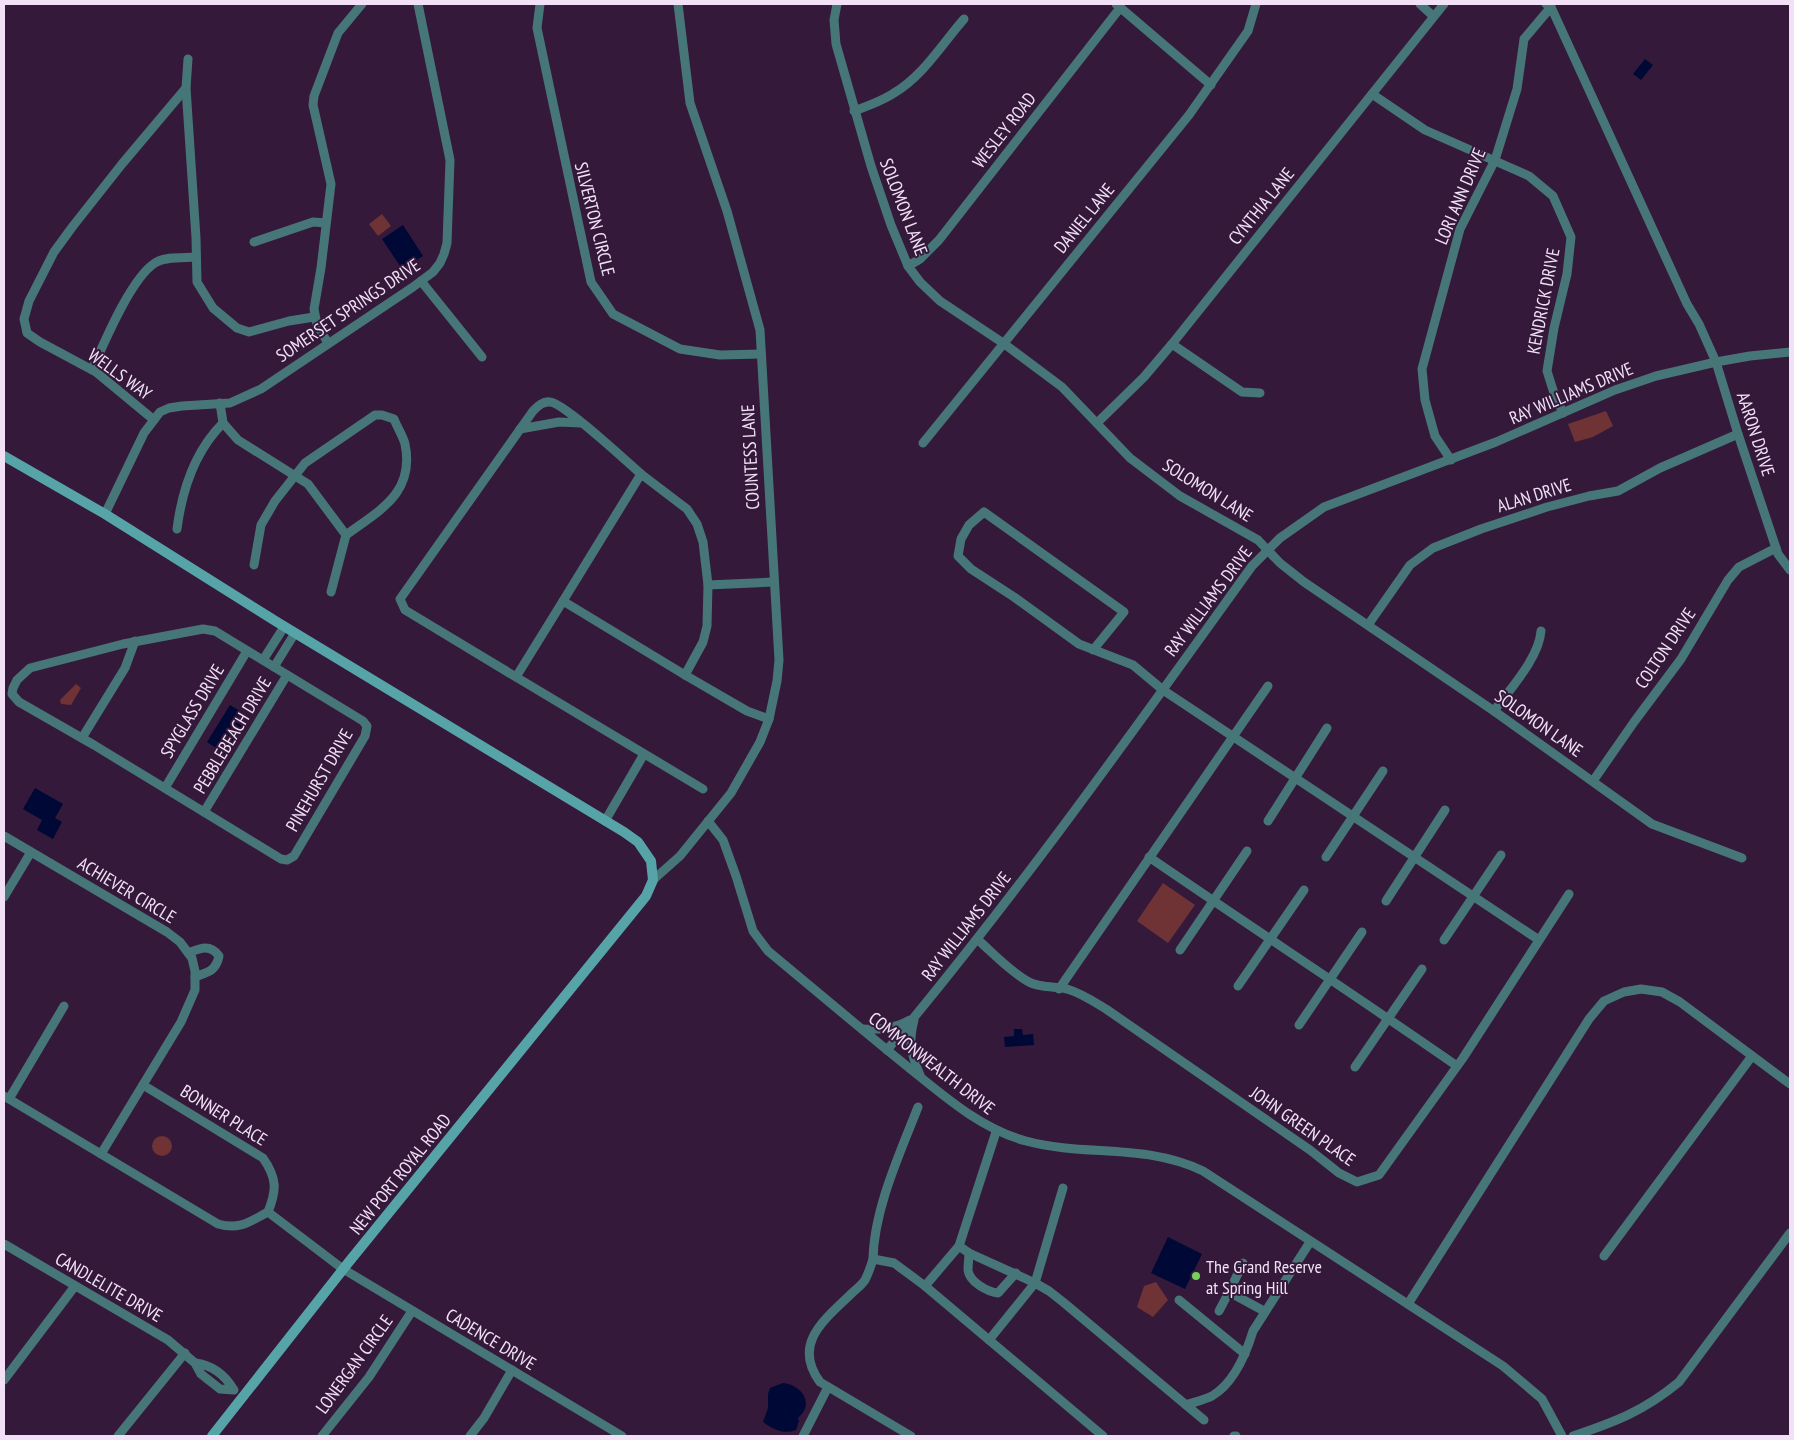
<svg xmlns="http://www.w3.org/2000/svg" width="1794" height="1440" font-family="'PT Sans Narrow',sans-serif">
  <rect width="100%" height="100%" fill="#34193a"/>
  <g fill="#6f3335">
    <path d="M382 214 391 226 378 236 369 224Z"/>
    <path d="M1606 411 1613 426 1593 437 1575 442 1568 424Z"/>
    <path d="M76 684 81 688 71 705 61 704 60 700Z"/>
    <path d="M1163 883 1195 905 1168 943 1137 921Z"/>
    <circle cx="162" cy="1146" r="10"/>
    <path d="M1156 1282 1168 1300 1153 1317 1137 1307 1144 1286Z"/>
  </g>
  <g fill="#000835">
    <path d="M1645 59 1653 65 1641 80 1633 74Z"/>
    <path d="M403 225 423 256 402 269 382 239Z"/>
    <path d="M230 705 242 712 236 722 243 726 225 754 207 742Z"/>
    <path d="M35 788 63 804 55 818 62 822 53 839 37 830 42 820 23 809Z"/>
    <path d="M1014 1029H1022L1023 1035 1033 1034 1034 1045 1005 1047 1004 1037 1014 1036Z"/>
    <path d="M1168 1237 1202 1254 1185 1289 1151 1273Z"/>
    <path d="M783 1383C802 1385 815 1404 798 1418L799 1421 796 1430C783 1435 773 1429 763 1422L768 1408V1394L770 1388Z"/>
  </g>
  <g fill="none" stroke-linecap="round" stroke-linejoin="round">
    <g stroke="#477679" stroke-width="9">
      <path d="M540 4 537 28 591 282 613 314 680 349 720 355 761 354"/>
      <path d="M837 4 834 20 836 44 871 166 891 225 908 266 920 282 940 301 1003 343 1062 387 1130 458 1180 496 1258 540 1280 563 1304 582 1494 711 1652 824 1742 858"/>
      <path d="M1116 4 1211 85"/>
      <path d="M1420 4 1433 16"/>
      <path d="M1546 4 1551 7 1687 304 1699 324 1716 362 1738 434 1778 554 1790 570"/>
      <path d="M188 59 186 88 196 238 197 282 213 308 237 328 249 332 289 321 314 317"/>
      <path d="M1372 94 1425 130 1529 176 1553 196 1571 237 1567 274 1554 328 1547 371 1553 390 1563 413"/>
      <path d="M854 111C868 106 882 101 894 93 923 76 942 44 964 19"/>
      <path d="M254 242 313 222 326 223"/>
      <path d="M908 266 920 259 939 240 1120 8"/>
      <path d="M421 281 482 357"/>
      <path d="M328 343 317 325 314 309 321 268 331 184 313 105 314 96 338 33 362 4"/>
      <path d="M1172 344 1242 392 1260 393"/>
      <path d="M92 370C104 343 131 278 155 263 165 256 184 258 196 257"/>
      <path d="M154 420 96 372 40 342 27 333 24 319 29 301 54 252 73 226 122 164 186 88"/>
      <path d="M223 423 238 440 308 484 346 535"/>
      <path d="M1097 423 1144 377 1172 344 1444 4"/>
      <path d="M520 429 559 422 581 423"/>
      <path d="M923 443 1189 115 1248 31 1256 4"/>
      <path d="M1451 460 1435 436 1425 400 1422 369 1460 229 1495 160 1517 89 1524 39 1551 7"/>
      <path d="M105 514 144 433 160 412 169 408 182 406 230 403 261 389 413 287 433 272 440 263 444 254 447 243 450 160 418 4"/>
      <path d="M177 529C182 490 194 452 223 423L220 403"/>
      <path d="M254 565 261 525 275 501 305 463 375 415H382L394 419C397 427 403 436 405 444 415 493 380 510 346 535"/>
      <path d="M708 585 774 582"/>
      <path d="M331 592 346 535"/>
      <path d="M563 601 641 474 687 509 697 524 703 542 708 585 707 626 703 642 685 675"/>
      <path d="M1368 625 1410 565 1433 548 1481 529 1547 507 1589 496 1618 491 1660 468 1738 434"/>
      <path d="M203 629 215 631 363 721 367 726 365 736 294 856 287 860 281 859 94 745 19 702 12 694 13 688 17 680 30 668 123 644Z"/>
      <path d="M1093 650 1124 612 984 512 969 525 961 539 958 556 971 569 1014 597 1079 644 1133 665 1163 690 1539 940"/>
      <path d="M263 660 284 627"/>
      <path d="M274 667 295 633"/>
      <path d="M516 677 405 610 400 599 533 411C538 406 543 401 550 402 564 403 626 461 641 474"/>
      <path d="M1494 711C1510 689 1539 658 1541 631"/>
      <path d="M82 738 125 668 135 641"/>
      <path d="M1593 781 1634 722 1681 659 1728 580 1739 567 1776 548"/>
      <path d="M165 788 247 651"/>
      <path d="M703 789 516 677 563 601 685 675 747 711 769 719"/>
      <path d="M204 812 287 675"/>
      <path d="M605 821 644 754"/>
      <path d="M708 821 723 840 736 876 753 931 768 951C815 990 861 1029 908 1067 944 1096 981 1129 1026 1141 1085 1157 1145 1143 1203 1171L1503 1366 1542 1399 1562 1436"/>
      <path d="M1268 821 1327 728"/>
      <path d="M4 836 167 932 180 942 192 958 195 971V990L181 1022 101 1154 4 1096"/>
      <path d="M1149 857C1251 927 1355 995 1457 1066"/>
      <path d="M1326 857 1383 771"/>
      <path d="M653 880 680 856 731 793 760 742 769 719 777 681 779 660 760 330 727 211 690 103 678 4"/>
      <path d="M4 897 31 852"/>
      <path d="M1386 901 1445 810"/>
      <path d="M977 939C993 953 1009 971 1029 982 1040 988 1054 986 1067 989 1081 993 1093 1001 1106 1009L1310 1150 1339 1173 1357 1182 1379 1175 1463 1058 1569 894"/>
      <path d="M1444 940 1501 855"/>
      <path d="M1180 950 1247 851"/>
      <path d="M188 953C201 948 210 944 219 956 216 971 208 972 195 977"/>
      <path d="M1238 986 1304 890"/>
      <path d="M1059 989 1268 686"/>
      <path d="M914 1020C908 1043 911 1054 920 1075"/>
      <path d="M1299 1025 1362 932"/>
      <path d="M862 1029C880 1030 894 1029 910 1020"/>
      <path d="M887 1050C1017 895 1134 730 1252 566L1280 538 1324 507 1496 442 1615 390 1656 376 1716 362 1750 356 1790 352"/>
      <path d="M1355 1067 1422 969"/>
      <path d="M143 1085 263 1158C277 1178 277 1190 268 1212"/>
      <path d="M9 1099 64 1006"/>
      <path d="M918 1107C900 1153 874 1209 873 1259L894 1263 925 1286 959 1246 996 1132"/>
      <path d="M101 1154 218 1224C240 1230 249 1222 268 1212L343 1269 622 1436"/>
      <path d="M1063 1188 1035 1283 1049 1291 1063 1302 1204 1420"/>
      <path d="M4 1244 168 1340 195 1363 201 1374 220 1389 234 1390C225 1375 213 1365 195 1363"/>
      <path d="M959 1246 969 1253 1035 1283 989 1340"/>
      <path d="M969 1253C969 1258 968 1264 968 1270 969 1282 988 1292 998 1293L1016 1273"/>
      <path d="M1604 1256 1752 1056"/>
      <path d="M873 1259C871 1266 868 1274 865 1280 861 1286 855 1290 851 1294 824 1320 792 1344 820 1382L911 1436"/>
      <path d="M1243 1263 1229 1292 1264 1311"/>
      <path d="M925 1286 1103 1436"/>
      <path d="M1179 1300 1245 1354"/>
      <path d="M1408 1304 1589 1019 1604 1001 1624 992 1641 989 1662 992 1680 1002 1790 1084"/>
      <path d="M1219 1311 1229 1292"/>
      <path d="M4 1380 75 1286"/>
      <path d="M1186 1405C1194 1402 1204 1400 1212 1396 1234 1383 1246 1354 1253 1331L1310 1242"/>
      <path d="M118 1436 185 1353"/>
      <path d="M322 1436 369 1377 412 1311"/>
      <path d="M470 1436 484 1418 512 1370"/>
      <path d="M803 1436 828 1387"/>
      <path d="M1234 1436H1236"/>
      <path d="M1573 1436C1615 1422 1644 1411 1679 1382L1790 1233"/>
    </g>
    <path stroke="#56a4a8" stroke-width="10" d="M4 456 105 514 277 622 624 832 638 842 651 861 653 880 646 896 348 1263 212 1436"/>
  </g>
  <circle fill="#73d25c" stroke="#34193a" stroke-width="2" cx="1196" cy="1276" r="5"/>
  <g text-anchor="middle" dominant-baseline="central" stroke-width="4" stroke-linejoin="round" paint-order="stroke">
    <g font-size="18" fill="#f2e1f6" stroke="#34193a">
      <text transform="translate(1004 130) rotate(-52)">WESLEY ROAD</text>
      <text transform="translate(1460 196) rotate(-67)">LORI ANN DRIVE</text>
      <text transform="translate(1261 206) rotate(-51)">CYNTHIA LANE</text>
      <text transform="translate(904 207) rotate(69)">SOLOMON LANE</text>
      <text transform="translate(1084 218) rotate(-51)">DANIEL LANE</text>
      <text transform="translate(595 219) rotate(76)">SILVERTON CIRCLE</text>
      <text transform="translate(1543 301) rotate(-79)">KENDRICK DRIVE</text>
      <text transform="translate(348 310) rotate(-34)">SOMERSET SPRINGS DRIVE</text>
      <text transform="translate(120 374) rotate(36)">WELLS WAY</text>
      <text transform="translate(1571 393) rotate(-23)">RAY WILLIAMS DRIVE</text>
      <text transform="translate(1756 434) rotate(72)">AARON DRIVE</text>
      <text transform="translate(750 457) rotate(-93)">COUNTESS LANE</text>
      <text transform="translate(1208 490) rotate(32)">SOLOMON LANE</text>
      <text transform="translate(1534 495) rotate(-17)">ALAN DRIVE</text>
      <text transform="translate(1208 601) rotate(-53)">RAY WILLIAMS DRIVE</text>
      <text transform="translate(1665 648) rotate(-56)">COLTON DRIVE</text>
      <text transform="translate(192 711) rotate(-59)">SPYGLASS DRIVE</text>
      <text transform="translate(1539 723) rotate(35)">SOLOMON LANE</text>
      <text transform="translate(232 735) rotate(-59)">PEBBLEBEACH DRIVE</text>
      <text transform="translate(319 780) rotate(-60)">PINEHURST DRIVE</text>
      <text transform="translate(127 890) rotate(31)">ACHIEVER CIRCLE</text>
      <text transform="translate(966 926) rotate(-52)">RAY WILLIAMS DRIVE</text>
      <text transform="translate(932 1063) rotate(38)">COMMONWEALTH DRIVE</text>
      <text transform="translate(224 1115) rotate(32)">BONNER PLACE</text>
      <text transform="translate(1303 1126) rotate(35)">JOHN GREEN PLACE</text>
      <text transform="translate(400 1174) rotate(-51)">NEW PORT ROYAL ROAD</text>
      <text transform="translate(109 1287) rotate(30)">CANDLELITE DRIVE</text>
      <text transform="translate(491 1339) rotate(31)">CADENCE DRIVE</text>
      <text transform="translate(354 1364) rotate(-54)">LONERGAN CIRCLE</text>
    </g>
    <g font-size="18" fill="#f2e1f6" stroke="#34193a" text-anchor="start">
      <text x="1206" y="1266">The Grand Reserve<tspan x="1206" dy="21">at Spring Hill</tspan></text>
    </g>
  </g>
  <rect width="1794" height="1440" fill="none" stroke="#f2e1f6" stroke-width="10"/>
</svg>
